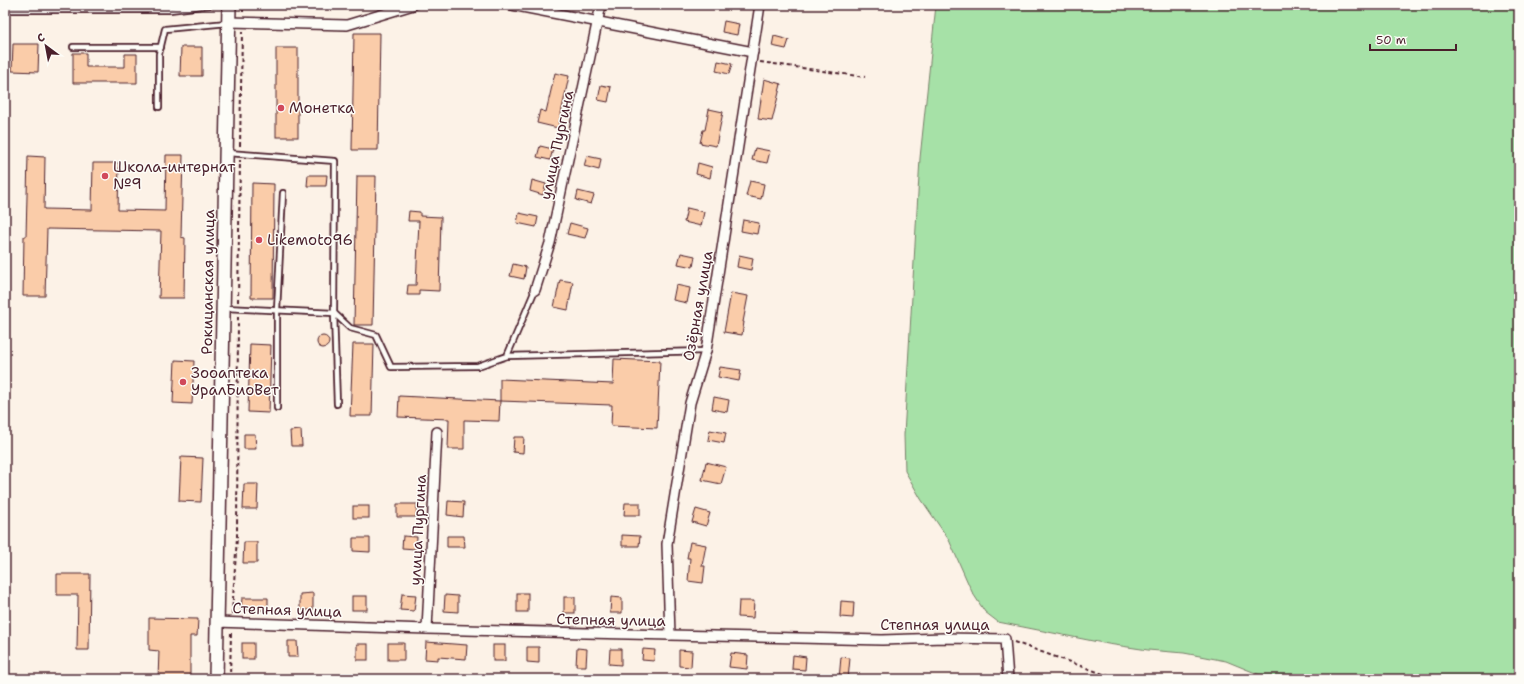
<svg xmlns="http://www.w3.org/2000/svg" width="1524" height="684" font-family="'Shantell Sans',sans-serif">
  <rect width="100%" height="100%" fill="#fcf2e7"/>
  <filter id="ink" filterUnits="userSpaceOnUse"><feTurbulence type="fractalNoise" baseFrequency=".025" numOctaves="2"/><feDisplacementMap in="SourceGraphic" scale="8" xChannelSelector="R" yChannelSelector="G"/><feConvolveMatrix kernelMatrix="1 2 1 2 8 2 1 2 1" color-interpolation-filters="sRGB"/></filter>
  <g filter="url(#ink)">
    <path fill="#a6e1a7" stroke="#788069" d="M936 5H1519V679H1270L1226 661 1184 653 1148 650 1108 644 998 622 985 612 972 592 949 540 921 499 905 471 904 435 920 158Z"/>
    <g fill="#facca9" stroke="#4a1f2b">
      <path d="M724 21 739 24 737 35 722 32Z"/>
      <path d="M354 33H380L378 150H352Z"/>
      <path d="M774 36 789 40 786 49 772 46Z"/>
      <path d="M13 44H39L38 72 12 71Z"/>
      <path d="M181 47H202V76H180Z"/>
      <rect x="276" y="48" width="22" height="89"/>
      <path d="M73 53H86V67H125V54H137V83H73Z"/>
      <path d="M718 61 732 64 729 74 716 71Z"/>
      <path d="M555 73 569 76 558 128 537 123 540 110 546 112Z"/>
      <path d="M764 79 781 84 772 121 758 119Z"/>
      <path d="M601 85 611 87 608 102 598 100Z"/>
      <path d="M709 109 723 112 716 146 700 143 703 130H705Z"/>
      <path d="M540 146 553 149 550 160 537 157Z"/>
      <path d="M755 148 770 151 767 163 752 160Z"/>
      <path d="M166 155H183L181 237 185 238 184 298H159L161 231 47 229 45 296H23L24 236H26L28 156 45 157 44 209 92 210 93 163H119L118 210 165 211Z"/>
      <path d="M587 156 601 159 599 170 584 166Z"/>
      <path d="M698 163 712 167 710 178 696 174Z"/>
      <path d="M308 175H327L326 186H307Z"/>
      <path d="M357 176H376L373 325H354Z"/>
      <path d="M532 180 546 184 543 195 530 191Z"/>
      <path d="M750 181 764 184 761 199 746 196Z"/>
      <path d="M252 183 274 184 273 298H251Z"/>
      <path d="M578 191 594 195 591 204 576 200Z"/>
      <path d="M687 208 704 212 701 226 684 222Z"/>
      <path d="M409 211 420 212V216L441 217 439 291 419 290V295H407L408 285H416L419 221H408Z"/>
      <path d="M519 213 538 217 536 227 517 223Z"/>
      <path d="M743 220 759 223 757 234 741 231Z"/>
      <path d="M570 223 588 228 585 238 567 234Z"/>
      <path d="M681 253 695 256 693 267 678 264Z"/>
      <path d="M739 255 753 258 751 270 737 267Z"/>
      <path d="M513 264 526 267 524 279 510 276Z"/>
      <path d="M560 280 573 282 568 310 554 307Z"/>
      <path d="M676 285 690 288 687 303 673 300Z"/>
      <path d="M731 293 748 296 743 322H744L742 335 724 332Z"/>
      <circle cx="323" cy="342" r="6"/>
      <path d="M250 344 271 345 269 413 248 412Z"/>
      <path d="M353 344H374L372 416H350Z"/>
      <path d="M614 359 660 361 657 428 611 426 612 405 500 401V379L613 384Z"/>
      <path d="M175 360 194 361 192 404 173 403Z"/>
      <path d="M720 367 741 370 739 381 718 377Z"/>
      <path d="M399 396 500 401 499 421 464 420V449H448L449 419 398 417Z"/>
      <path d="M714 397 729 400 727 412 712 409Z"/>
      <path d="M301 430 302 446H291L290 431Z"/>
      <path d="M710 430 726 433 724 443 708 440Z"/>
      <path d="M244 434H255L256 449H244Z"/>
      <path d="M514 437H524L523 453 513 452Z"/>
      <path d="M181 457 203 458 201 502 179 501Z"/>
      <path d="M706 462 726 467 721 484 702 480Z"/>
      <path d="M244 484H258L257 509H243Z"/>
      <path d="M448 501 464 502 463 517 447 515Z"/>
      <path d="M625 503H640V515H624Z"/>
      <path d="M397 504H417L416 517H397Z"/>
      <rect x="353" y="506" width="16" height="12"/>
      <path d="M696 509 710 513 706 526 692 522Z"/>
      <path d="M622 535 640 536 639 546H622Z"/>
      <path d="M403 536 417 537 416 549 402 548Z"/>
      <path d="M447 536H464L465 547H447Z"/>
      <path d="M353 538H370V552L353 551Z"/>
      <path d="M244 542H257V563H243Z"/>
      <path d="M690 542 706 545 702 566H705L703 583 688 581 690 558H687Z"/>
      <path d="M57 574H90L89 650H77L78 595H57Z"/>
      <path d="M313 593V610H300V594Z"/>
      <rect x="517" y="593" width="11" height="19"/>
      <path d="M402 594 416 595 414 611 400 610Z"/>
      <path d="M445 595 458 596V612L444 611Z"/>
      <rect x="352" y="596" width="15" height="14"/>
      <rect x="564" y="597" width="11" height="16"/>
      <path d="M611 597 622 598V613H610Z"/>
      <path d="M242 598H268V610H241Z"/>
      <path d="M739 601H754L753 618 738 617Z"/>
      <path d="M841 601 854 602 853 618 840 617Z"/>
      <path d="M149 618 198 619 197 636H190V679H158L159 651 149 650Z"/>
      <path d="M288 641H297L298 657H288Z"/>
      <path d="M426 642 467 645 466 659 438 657V660L425 659Z"/>
      <rect x="242" y="643" width="12" height="16"/>
      <rect x="388" y="643" width="16" height="17"/>
      <rect x="357" y="644" width="11" height="16"/>
      <rect x="493" y="645" width="12" height="16"/>
      <path d="M527 647H539V663L527 662Z"/>
      <path d="M577 648 587 649 586 666H576Z"/>
      <path d="M610 649H621V665L609 664Z"/>
      <path d="M643 649 655 650 654 661 642 660Z"/>
      <path d="M679 650 692 651 691 667 679 666Z"/>
      <path d="M731 653 748 655 747 669 729 667Z"/>
      <path d="M793 655 806 657 805 670 792 669Z"/>
      <path d="M841 657 850 658 848 679H839Z"/>
    </g>
    <g fill="none" stroke-linecap="round" stroke-linejoin="round">
      <defs>
        <g id="lane">
          <path d="M5 10H170L210 5"/>
          <path d="M73 47H161"/>
          <path d="M159 107V54L165 29 227 23"/>
          <path d="M228 153 335 161 334 313 337 404"/>
          <path d="M225 308 334 313 350 328 376 335 391 367 478 366 507 356 535 290"/>
          <path d="M507 356 706 351"/>
          <path d="M277 408V310L283 193"/>
        </g>
        <g id="street">
          <path d="M512 5 753 52"/>
          <path d="M229 22 347 25 413 5"/>
          <path d="M535 290 550 243 601 5"/>
          <path d="M216 622 427 629 670 635 882 640 944 638 1005 639 1008 679"/>
          <path d="M427 629 437 432"/>
          <path d="M670 635 667 544 690 403 706 351 760 5"/>
        </g>
        <path id="secondary" d="M216 679 229 5"/>
      </defs>
      <use href="#lane" stroke="#4a1f2b" stroke-width="8"/>
      <use href="#street" stroke="#4a1f2b" stroke-width="12"/>
      <use href="#secondary" stroke="#4a1f2b" stroke-width="16"/>
      <g stroke="#4a1f2b" stroke-width="2" stroke-dasharray="4 3" stroke-linecap="butt">
        <path d="M243 12V5"/>
        <path d="M760 62 865 77"/>
        <path d="M240 146 242 32"/>
        <path d="M238 302 240 160"/>
        <path d="M232 614 237 537 238 316"/>
        <path d="M1014 642 1117 679"/>
        <path d="M230 679 231 632"/>
      </g>
      <use href="#lane" stroke="#fdfcf7" stroke-width="4.5"/>
      <use href="#street" stroke="#fdfcf7" stroke-width="9"/>
      <use href="#secondary" stroke="#fdfcf7" stroke-width="13"/>
    </g>
  </g>
  <g fill="#d1495b" stroke="#fdfcf7" stroke-width="1.5">
    <circle cx="281" cy="108" r="4"/>
    <circle cx="105" cy="176" r="4"/>
    <circle cx="259" cy="240" r="4"/>
    <circle cx="183" cy="382" r="4"/>
  </g>
  <g text-anchor="middle" dominant-baseline="central" stroke-width="3" stroke-linejoin="round" paint-order="stroke">
    <g font-size="15" fill="#4a1f2b" stroke="#fdfcf7" text-anchor="start">
      <text x="289" y="108">Монетка</text>
      <text x="113" y="167">Школа-интернат<tspan x="113" dy="17">№9</tspan></text>
      <text x="267" y="240">Likemoto96</text>
      <text x="191" y="373">Зооаптека<tspan x="191" dy="17">УралБиоВет</tspan></text>
    </g>
    <g font-size="15" fill="#4a1f2b" stroke="#fdfcf7">
      <text transform="translate(557 145) rotate(-78)">улица Пургина</text>
      <text transform="translate(208 282) rotate(-89)">Рокицанская улица</text>
      <text transform="translate(698 306) rotate(-80)">Озёрная улица</text>
      <text transform="translate(418 530) rotate(-87)">улица Пургина</text>
      <text transform="translate(287 610) rotate(2)">Степная улица</text>
      <text transform="translate(611 620) rotate(1)">Степная улица</text>
      <text x="935" y="625">Степная улица</text>
    </g>
  </g>
  <rect width="1524" height="684" fill="none" stroke="#fdfcf7" stroke-width="20"/>
  <rect x="10" y="10" width="1504" height="664" fill="none" stroke="#4a1f2b" stroke-width="1.5" filter="url(#ink)"/>
  <g transform="translate(46 46) rotate(328)" stroke="#fdfcf7" stroke-width="3" paint-order="stroke">
  <path d="M0-3L7 15L0 10L-7 15Z" fill="#4a1f2b"/>
  <text y="-6" font-size="11" font-weight="bold" text-anchor="middle" fill="#4a1f2b">С</text>
  </g>
  <path d="M1370 44v6h86v-6" fill="none" stroke="#4a1f2b" stroke-width="2"/>
  <text x="1376" y="44" font-size="12" fill="#4a1f2b" stroke="#fdfcf7" stroke-width="3" paint-order="stroke">50 m</text>
</svg>
